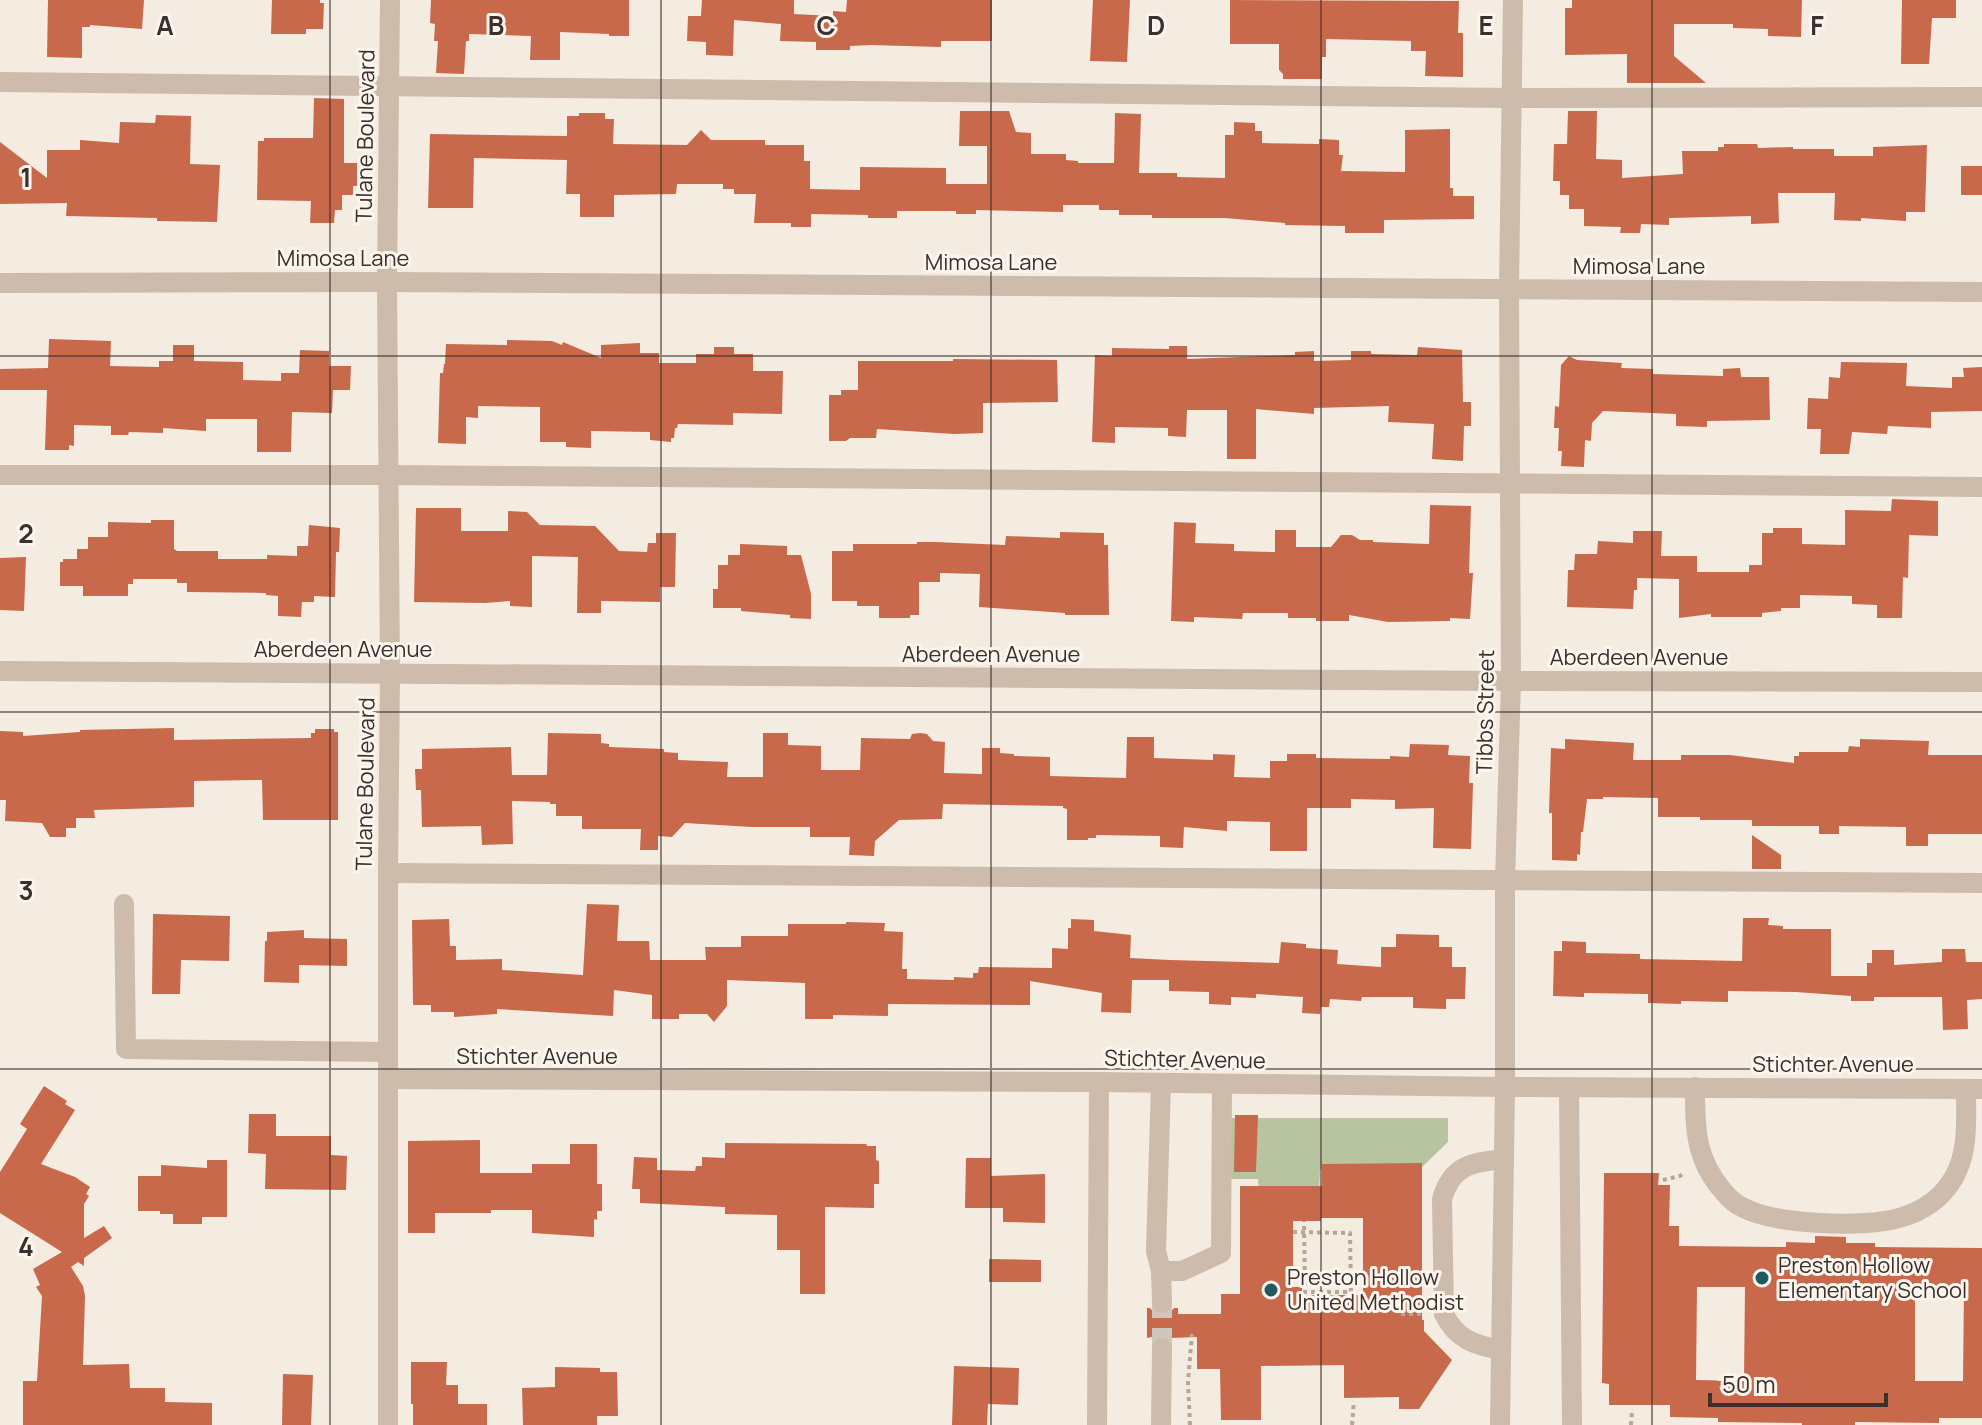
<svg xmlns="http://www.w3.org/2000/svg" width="1982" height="1425" font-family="Manrope,sans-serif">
  <rect width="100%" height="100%" fill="#f4ebe1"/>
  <path fill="#b8c4a0" d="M1231 1118H1448V1142L1421 1168 1320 1170 1319 1192H1259L1258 1179H1231Z"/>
  <g fill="#c8694b" fill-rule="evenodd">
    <path d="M48 0H144L142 29 90 25V27H82V58L47 57Z"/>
    <path d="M272 0H320V3H324L323 29H306V34H271Z"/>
    <path d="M431 0H629V36H609V34L560 32V60H530L531 36 469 34V41H466L464 74 436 73 438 41H434L435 24 430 23Z"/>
    <path d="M702 0H794V14L833 16V11L846 12 847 0H992V41H941V47L871 45 850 46V50H816V42L780 41 781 24 734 20 733 56 706 55V42L687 41 688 16H701Z"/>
    <path d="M1093 0H1130L1127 62 1090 61Z"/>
    <path d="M1230 0 1459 1 1458 33H1463V77L1425 76 1426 51H1411V41L1326 39V57H1322V79H1283V74L1279 70V44H1230Z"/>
    <path d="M1572 0H1802L1801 37 1768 36V29L1733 28V24H1674V56L1706 83H1627V54L1565 55V8H1572Z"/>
    <path d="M1902 0H1956V18H1932L1929 64H1901Z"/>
    <path d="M314 98 344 99V163H357V186H353V195H342V210H335L334 223H310L311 201 257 200 258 141H264V138H313Z"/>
    <path d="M960 111H1009L1016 132 1031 133V154H1066V160L1078 161V163H1114L1115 113 1141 114 1139 173H1177V177L1225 178V135H1234V122L1255 123V131H1262V143L1319 144V139L1339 140V155H1343L1341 171 1405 172V130L1450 129V188H1453V196H1474V219L1384 220V233H1345V226L1285 225V223L1225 218H1152V215H1119V210H1099V205H1063V212L976 210V214H956V211H897V218H868V215L811 214V227H791V223H754L756 194H734V189H723V184H677L676 194 614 195V217H580V194H566L567 160 474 158 473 208H428L430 134 567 136V116H579V113H605V119H614L613 144 687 145 701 130 711 140H765V145H804V161H810V189L860 190V167L946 168V184H987V146H959Z"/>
    <path d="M1568 111H1597L1596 159 1622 160V178L1683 174 1682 151H1718V147H1724V144H1757L1758 148 1793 147V149H1834V156H1873V147L1927 145 1925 212H1906V221L1861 218V221L1834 220 1835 193H1778L1779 223 1751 224V216L1669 218V225L1641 224 1640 233H1620L1621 227 1584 226V209H1569V195H1560V181H1553L1554 144H1567Z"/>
    <path d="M156 115 191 116 190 164 220 165 217 222 157 221V218L66 216 67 203 0 204V142L47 178V150H80V140L119 143 120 122 155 123Z"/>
    <rect x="1961" y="166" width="21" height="29"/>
    <path d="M49 339 111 341 110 366 159 367V361H173V345H194V361L243 362V380L281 381V373H299L300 350 329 351V366H351L350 390H333L332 413 292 412 291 452H257V419H206V431L163 428V433L129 432 128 435H111V426L74 425V446L69 445V450H45L47 390H0V369L48 368Z"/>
    <path d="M507 340 552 341 562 345 563 342 601 358V345L640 343V353H659V363H696V354H714V347H734V354H753V371H783L782 414 733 413V425L678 424 677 428H675L674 438H671V442L650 440V432L591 431V448L566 447V442H540V407L478 406V418L466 417V444L438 443 440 373H443L444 364H445L446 344 507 345Z"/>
    <path d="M1169 346H1187V359L1295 355V352L1314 351V361L1351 360V351H1371V354L1417 355 1418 347 1462 350 1463 402H1471V426H1464L1463 461 1432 459 1434 424 1388 422 1389 406 1314 408V414L1256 409V459H1227V410H1187L1186 437 1168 436V428L1115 427V443L1092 442 1095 355 1112 356V348L1169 349Z"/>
    <path d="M1569 356 1577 360 1622 363 1621 368 1653 369V374L1723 376V369L1740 368 1741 377H1769L1770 420 1707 421V427L1676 426V414L1603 411 1592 423 1591 441 1585 440 1584 467 1561 466 1562 451H1558L1559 428H1554L1555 406 1559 407 1561 365Z"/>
    <path d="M953 359 1057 360 1058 402 983 403V433L954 434 877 429 876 438H850L846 441H829V395H841V390H858V361H953Z"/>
    <path d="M1841 362 1907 363 1906 386 1952 388V377H1964L1963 368 1982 367V411L1931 412V428L1888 426 1887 434 1852 432 1849 454H1820L1821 429H1807L1808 398 1828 399 1829 377 1840 378Z"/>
    <path d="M1892 499 1938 501V536L1909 535 1908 578 1903 577 1902 618H1877V605L1852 604V596L1800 595V608H1781V611L1762 613V617H1711V614L1679 618V579L1637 578V590H1634L1633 609 1567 607 1568 570H1574L1575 554H1597L1598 541 1633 543V531H1662L1661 556H1697V572H1749V565H1762V533H1773V528H1802V544L1845 545V510L1891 511Z"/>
    <path d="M1430 505 1471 506 1469 573H1473L1470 619 1450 618V621L1388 622 1349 615V621H1316V618H1288V613H1243L1242 619 1194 617V622L1171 621 1174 522 1196 523 1195 543 1234 544V551L1275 552V530H1296V547H1331L1341 535H1352L1360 540H1373V542L1429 544Z"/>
    <path d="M416 508H461V531H508V511L527 512 540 525 595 526 619 551 647 552 648 543H656V533H676L675 587H660V602L601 601V613H577L578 557 532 556V607L510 606V601L485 603 414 602Z"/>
    <path d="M151 520H174V549L177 551H218V559H267V555L297 556V546H308L309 525 340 528 339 552H336L335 597 314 596V602H302L301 617 278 616V596L266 595V593L187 592V583H177V579H133V584H128V596H83V586H60V562H63V559H77V549H88V537H108V522L151 523Z"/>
    <path d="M1060 532 1104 533V545H1108L1109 615H1065V613L979 607 980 574 940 573V582H919V615H910V618H879V606H857V601H832V551H853V544H917V542H935L1005 545 1006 536 1060 538Z"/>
    <path d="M740 544 787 546V555H801L811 594V619L790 618V615L741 611V608H713V589H718V565H728V555H740Z"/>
    <path d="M26 557 24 611 0 610V558Z"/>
    <path d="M174 728V740L311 738V733H315V729H334V732H338V820H263L262 780 194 781V807L94 810 95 818H76V828H66V837H50L42 823 5 821 6 800H0V731L23 732V736L80 732V730Z"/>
    <path d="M548 733 601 734V743L609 744V747L664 749V752L678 753V760L728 762 727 777H763V733H788V745L821 746V770H860L861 738 910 739 912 734 920 733 927 734 933 741 945 742 944 773 982 774V748H1000V753L1014 754V756L1050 757V776L1126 778 1127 737H1154V758L1213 760V754L1235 755 1234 777 1270 778V761H1287V754H1316V758L1390 759V756L1409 757 1410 744 1449 745 1448 755 1470 756 1469 783H1473L1471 849 1433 848 1434 808 1395 809V800L1351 799V808H1307V851H1270V822L1227 821V831L1184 827 1183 848 1160 847V836L1096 835V838H1088V840H1067V809L1063 808V806L943 804 942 819 899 820 875 841 874 856 849 855 850 837H810V827H752L685 823 672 837 658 836V850H640L641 829H582V816H556V804H550V802L512 801 513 844 482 845 481 826 422 827 421 790H416L415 769H422V749L511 747 512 775H547Z"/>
    <path d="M1565 739 1634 743 1633 760H1681V755H1730L1794 763V756H1799V752H1848L1849 746 1860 747V739L1929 741 1928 755H1982V834H1928V846H1906V827L1839 826V834H1819V826H1752V820H1700V817H1658V798L1603 797V799H1587L1583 832H1581L1580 855 1577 854V861L1552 860V813H1549L1551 748 1565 749Z"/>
    <path d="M1752 835 1781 855V869H1752Z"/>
    <path d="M587 904 619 905 617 941H649L650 960H706L705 947H741V936H788V924H846V922L885 923 884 931 903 932 902 969H907V979L954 980V977L973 978V973H978L979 967 1052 968V948L1068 949V928H1071V919L1094 920V931L1131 935 1130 958 1170 960 1279 963 1281 942 1306 944V948L1338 950 1337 964 1381 967V947H1396V934L1439 935V947H1452V967H1466L1465 999H1446V1009L1413 1008V997H1362L1361 1001 1330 999 1329 1007H1321L1320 1014 1302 1013 1303 997 1256 994V998L1231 997V1005L1209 1004V992L1169 991V980H1132L1131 1013 1101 1012 1102 993 1030 981V1005L888 1004V1016L833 1015V1019H805V983L727 980V1006L714 1022 707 1014H679V1019H652V995L614 990 613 1016 497 1009V1014L454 1017V1012H431V1005H413L412 920 449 919 450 946H456V960L502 959V970L583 975Z"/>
    <path d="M153 914 230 916 229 961 181 960 180 994H152Z"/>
    <path d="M1743 918H1769L1768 925 1783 926V929H1831V976H1867V963H1872V950H1894V965L1942 962V949H1965L1966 962H1982V999L1967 1000 1968 1029 1943 1030 1942 997H1874V1001H1851V996L1796 992 1728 991V1002L1681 1001V1004L1648 1003V994L1584 993V997L1553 996 1554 951H1562V941L1586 942V953L1640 954V959L1742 961Z"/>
    <path d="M304 930V938L347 939V966L299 965V983L264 982 265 941H267V932Z"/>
    <path d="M44 1086 67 1101 65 1104 75 1110 41 1164 75 1177 90 1187 86 1194 89 1196 84 1204V1238L104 1226 112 1238 84 1258V1266L78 1262 71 1267 83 1286 85 1296 83 1365 129 1364 130 1388H165V1402L212 1403V1425H23V1381H37L42 1296 36 1287 40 1285 33 1269 62 1252 0 1213V1172L27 1129 20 1124Z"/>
    <path d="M249 1114H276V1136H331V1155L347 1156 346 1190 265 1189 266 1154 248 1153Z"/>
    <path d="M1235 1115H1258L1256 1172H1234Z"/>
    <path d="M480 1140V1173H532V1164H570V1144H597V1184H602V1211H597V1220L594 1219V1237L532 1233V1210H491V1213H435V1233H408V1141Z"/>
    <path d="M725 1143 867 1144 866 1146H876V1160L879 1161V1184H874V1208L825 1207V1294H800V1250H777V1215L725 1214V1207L640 1203V1189H632L634 1157 657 1158V1170L695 1171 696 1166H702V1157L725 1158Z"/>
    <path d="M966 1158H991V1176L1045 1174V1223L1003 1222V1208H965Z"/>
    <path d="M207 1160H227V1217H202V1224H173V1214H160V1211H138V1176H161V1165L207 1168Z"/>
    <path d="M1422 1163V1320H1424V1331L1452 1360 1419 1409H1399V1397L1344 1398V1365L1261 1366V1420H1221L1220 1369H1197V1337L1170 1338 1161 1335 1147 1338V1308H1150L1155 1314 1162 1316 1169 1314 1174 1308H1178V1314H1221V1294H1240V1186H1322V1164ZM1321 1218H1363V1295H1302V1287H1293V1221H1321Z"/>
    <path d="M1604 1173H1659L1658 1185H1670L1669 1226H1679V1246L1786 1247V1242L1815 1243V1236L1846 1237V1243H1875V1247L1982 1248V1418H1939V1423L1855 1422V1425H1802V1423L1718 1422V1418L1670 1417V1405H1609V1384L1602 1383ZM1697 1287H1745L1744 1381 1696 1380ZM1915 1287 1964 1288 1963 1381H1915Z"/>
    <path d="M989 1259 1041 1260V1282H989Z"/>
    <path d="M411 1362H447L446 1385H458V1404H487V1425H413V1404H411Z"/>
    <path d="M954 1366 1019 1368 1018 1405 988 1404 987 1425H952Z"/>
    <path d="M555 1367 600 1368V1372H617L618 1416H597V1425H523L522 1388 555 1387Z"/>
    <path d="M283 1374 313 1375 311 1425H282Z"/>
  </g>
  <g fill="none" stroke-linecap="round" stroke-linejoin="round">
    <path stroke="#cfc6bd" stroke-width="20" stroke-dasharray="20 10" stroke-linecap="butt" d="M1162 1348V1303"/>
    <g stroke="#b9a596" stroke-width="4" stroke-dasharray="4 4" stroke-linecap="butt">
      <path d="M1663 1180 1680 1176 1685 1172"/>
      <path d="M1293 1232 1350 1233 1351 1292H1305L1304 1221"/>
      <path d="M1401 1314H1425"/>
      <path d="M1190 1425 1188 1382 1192 1334"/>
      <path d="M1352 1425 1354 1401"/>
      <path d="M1631 1425 1632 1409"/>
    </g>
    <g stroke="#cdbbac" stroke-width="20">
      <path d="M0 82 1512 98 1982 97"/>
      <path d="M0 283 387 282 1982 292"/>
      <path d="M0 475H388L1982 487"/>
      <path d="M0 671 1511 681 1982 682"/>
      <path d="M388 873 1982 883"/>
      <path d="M124 904 126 1049 388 1052"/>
      <path d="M388 1079 1099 1082 1505 1087 1982 1089"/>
      <path d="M1161 1083 1156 1251 1161 1271H1182L1221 1253 1222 1084"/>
      <path d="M1569 1087 1572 1425"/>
      <path d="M1695 1087C1695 1128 1695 1159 1723 1191 1728 1197 1735 1204 1742 1207 1774 1225 1864 1228 1899 1218 1921 1212 1941 1199 1953 1179 1969 1153 1966 1119 1966 1089"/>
      <path d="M1161 1271 1162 1303"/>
      <path d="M1501 1350C1474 1345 1456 1339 1444 1314L1442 1199C1452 1165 1471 1163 1503 1159"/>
      <path d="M388 1425V873L390 674 387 282 390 0"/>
      <path d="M1097 1425 1099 1082"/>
      <path d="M1161 1425 1162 1348"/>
      <path d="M1500 1425 1505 1087V881L1511 681 1509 289 1513 0"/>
    </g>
  </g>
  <path fill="none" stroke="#3b302b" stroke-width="2" stroke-opacity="0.55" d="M330 0V1425M661 0V1425M991 0V1425M1321 0V1425M1652 0V1425M0 356H1982M0 712H1982M0 1069H1982"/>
  <g fill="#1f5a5e" stroke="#fbf5ee" stroke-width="3">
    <circle cx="1762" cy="1278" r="8"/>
    <circle cx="1271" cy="1290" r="8"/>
  </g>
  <g text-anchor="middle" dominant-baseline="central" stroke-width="6" stroke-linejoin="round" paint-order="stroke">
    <g font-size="22" fill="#3b302b" stroke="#fbf5ee">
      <text transform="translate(365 136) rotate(-89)">Tulane Boulevard</text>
      <text x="343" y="258">Mimosa Lane</text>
      <text x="991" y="262">Mimosa Lane</text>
      <text x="1639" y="266">Mimosa Lane</text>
      <text x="343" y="649">Aberdeen Avenue</text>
      <text x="991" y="654">Aberdeen Avenue</text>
      <text x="1639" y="657">Aberdeen Avenue</text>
      <text transform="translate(1485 712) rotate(-89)">Tibbs Street</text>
      <text transform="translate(365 784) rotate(-89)">Tulane Boulevard</text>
      <text x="537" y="1056">Stichter Avenue</text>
      <text transform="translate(1185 1059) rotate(1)">Stichter Avenue</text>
      <text x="1833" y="1064">Stichter Avenue</text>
    </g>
    <g font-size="22" fill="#3b302b" stroke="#fbf5ee" text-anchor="start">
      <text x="1778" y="1265">Preston Hollow<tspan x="1778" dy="25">Elementary School</tspan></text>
      <text x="1287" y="1277">Preston Hollow<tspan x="1287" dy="25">United Methodist</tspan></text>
    </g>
  </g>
  <g font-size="26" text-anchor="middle" font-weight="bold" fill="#3b302b" stroke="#fbf5ee" stroke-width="6" stroke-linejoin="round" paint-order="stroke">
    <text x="165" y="35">A</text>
    <text x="496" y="35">B</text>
    <text x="826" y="35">C</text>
    <text x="1156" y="35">D</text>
    <text x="1486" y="35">E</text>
    <text x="1817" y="35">F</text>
    <text x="26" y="187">1</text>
    <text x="26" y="543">2</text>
    <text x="26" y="900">3</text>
    <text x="26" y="1256">4</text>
  </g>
  <path d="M1710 1393v12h176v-12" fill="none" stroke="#3b302b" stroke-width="4"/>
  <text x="1722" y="1393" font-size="24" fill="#3b302b" stroke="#fbf5ee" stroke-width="6" paint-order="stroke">50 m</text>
</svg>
